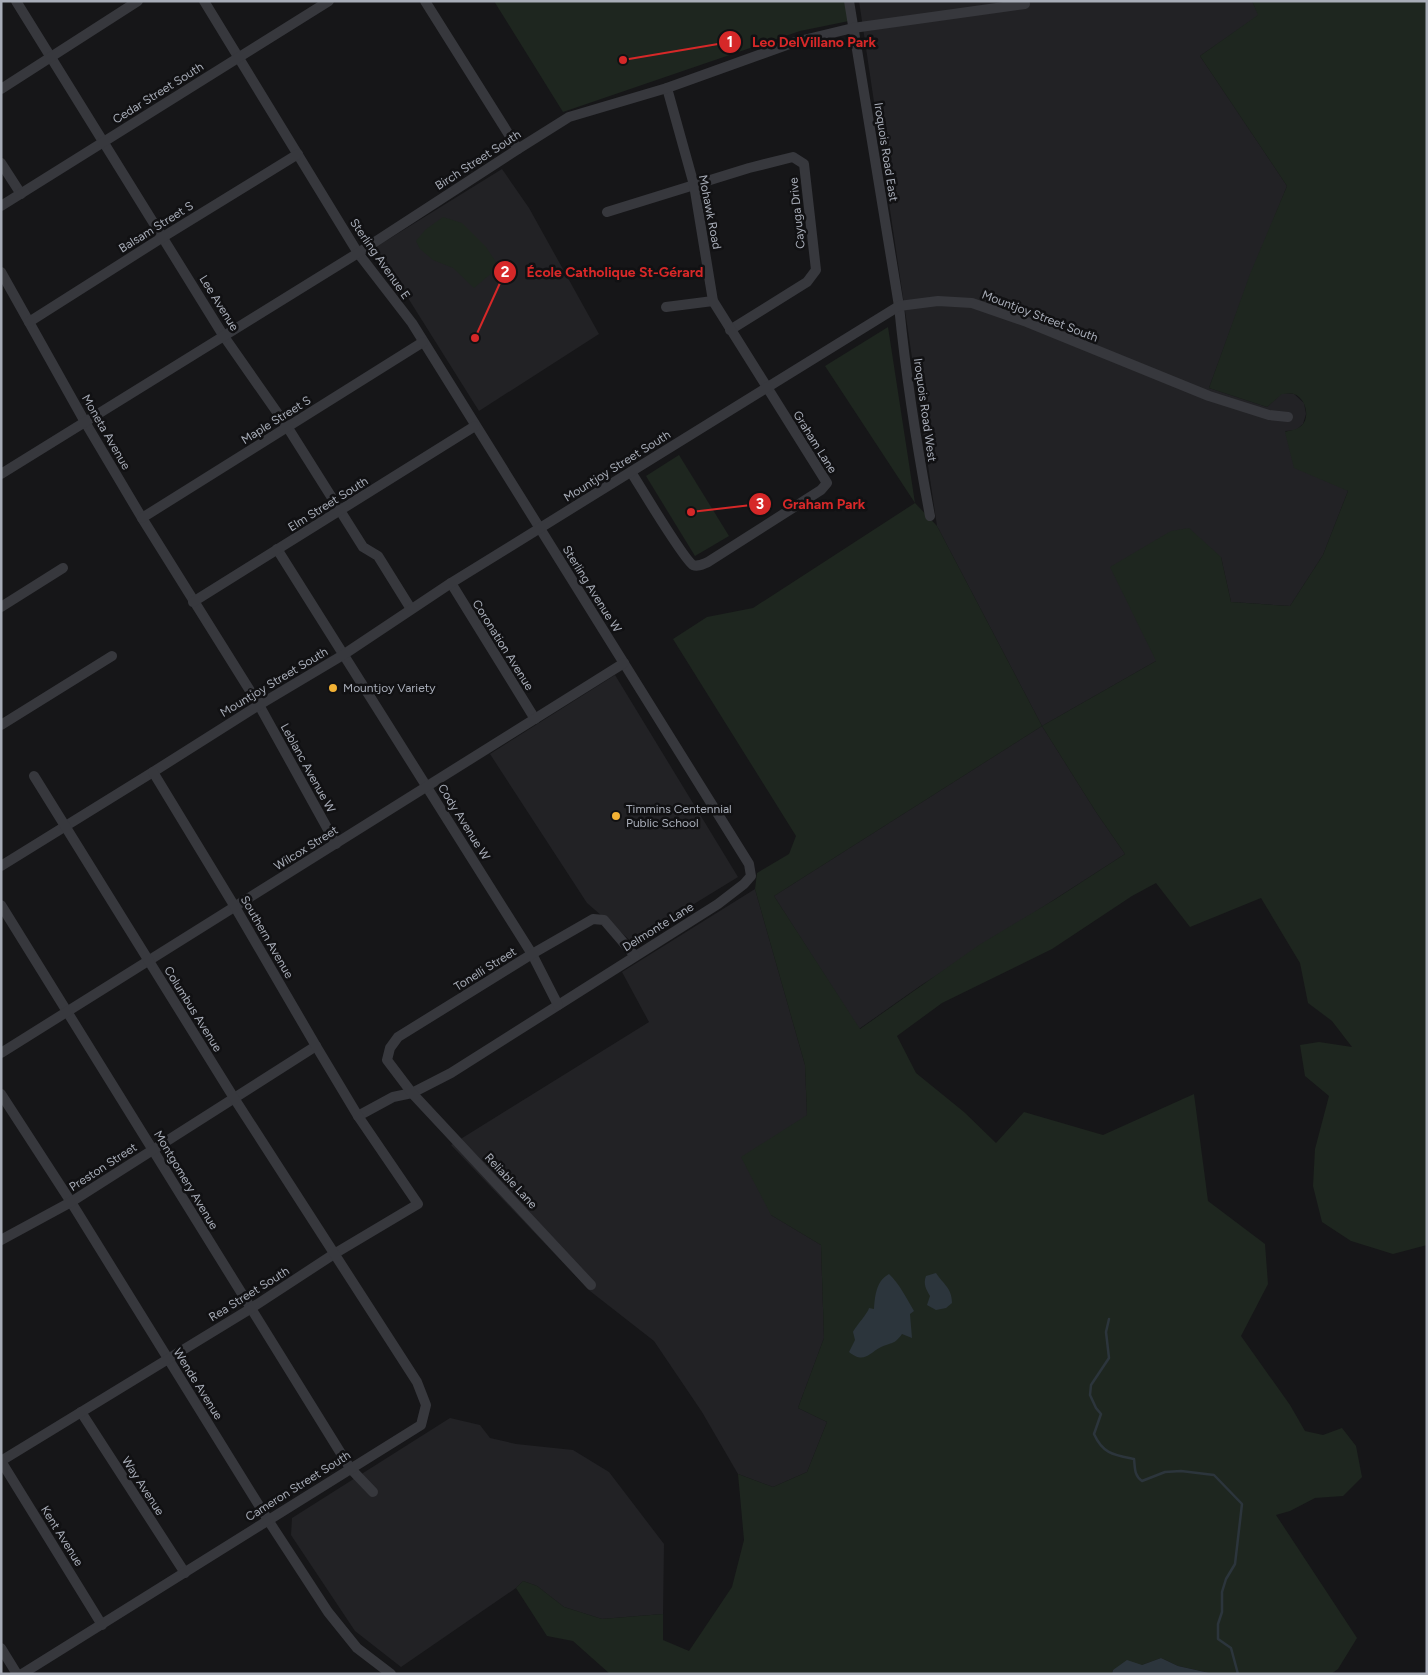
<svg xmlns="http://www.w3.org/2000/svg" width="1428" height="1675" font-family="Figtree,sans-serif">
  <rect width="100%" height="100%" fill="#161618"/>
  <g fill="#222225">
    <path d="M859 1H1252L1259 15 1200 56 1287 186 1246 287 1209 388 1267 407 1282 393 1294 394 1304 403 1306 414 1303 424 1296 430 1285 431 1348 491 1323 555 1290 606 1231 602 1221 557 1156 661 1042 726 1096 812 1125 854 920 986 859 1029 774 896 1042 726 937 526Z"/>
    <path d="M502 169 529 208 599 334 479 411 376 247Z"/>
    <path d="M615 675 738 877 632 942 587 903 490 754Z"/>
    <path d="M755 889 805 1065 807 1115 771 1215 821 1245 824 1338 798 1408 827 1422 807 1472 773 1487 738 1474 702 1412 654 1341 590 1291 451 1145 649 1022 622 972Z"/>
    <path d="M450 1418 480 1425 490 1438 516 1444 573 1450 609 1472 664 1544 663 1614 602 1619 564 1607 537 1586 523 1581 516 1588 401 1667 355 1631 291 1535 292 1518Z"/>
  </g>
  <g fill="#1e261f" fill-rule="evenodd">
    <path d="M494 1H845L849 21 800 31 563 112Z"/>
    <path d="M1252 1H1427V1245L1393 1254 1351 1241 1322 1222 1313 1186 1315 1149 1329 1096 1305 1076 1300 1045 1319 1042 1352 1047 1332 1021 1308 1003 1300 963 1261 898 1190 927 1156 883 1132 896 1052 949 942 1003 897 1036 916 1073 964 1112 996 1143 1024 1112 1103 1135 1194 1094 1208 1201 1265 1244 1268 1284 1241 1336 1290 1405 1305 1431 1323 1435 1342 1428 1356 1446 1362 1477 1343 1496 1315 1498 1290 1511 1276 1515 1357 1638 1338 1669 1331 1674H1214L1178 1666 1161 1658 1142 1665 1113 1670 1112 1674H610L573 1641 547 1636 516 1588 523 1581 537 1586 564 1607 602 1619 663 1614V1640L689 1651 732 1587 744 1540 738 1474 773 1487 807 1472 827 1422 798 1408 824 1338 821 1245 771 1215 741 1157 807 1115 805 1065 755 889 757 873 789 854 796 836 673 639 707 617 753 608 915 503 825 366 888 327 915 503 937 526 1042 726 1156 661 1110 567 1171 531 1189 528 1221 557 1231 602 1290 606 1323 555 1348 491 1294 468 1285 432C1291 430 1298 430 1303 424 1310 415 1305 398 1294 394 1290 393 1285 394 1282 394L1267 407 1209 388 1250 274 1287 186 1200 56 1258 15ZM1042 726 1096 812 1125 854 1054 900 979 945 860 1029 774 896Z"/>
    <path d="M443 217 462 223 486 247 496 262 493 272 474 288 453 268 433 260 420 249 416 241 425 230Z"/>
    <path d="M679 455 729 536 695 556 646 476Z"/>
  </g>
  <g fill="#2c353c">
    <path d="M936 1273C943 1284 952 1288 952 1303L946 1308 936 1310 927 1305 930 1296C926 1289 923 1284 926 1276Z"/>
    <path d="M889 1274C899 1283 907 1299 914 1311L910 1314 912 1338 902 1334C894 1345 892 1342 881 1347 868 1354 864 1364 849 1352L855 1340 853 1332C856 1326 868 1313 869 1308L874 1309C875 1296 876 1281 889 1274Z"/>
    <path d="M1161 1658 1178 1666 1214 1674H1112L1113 1670 1127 1660 1142 1665Z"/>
  </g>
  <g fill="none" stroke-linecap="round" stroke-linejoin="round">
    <path stroke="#2c353c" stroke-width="2.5" d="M1109 1319 1106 1332 1109 1358 1091 1385 1090 1395 1096 1408 1101 1414 1094 1434C1103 1454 1114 1455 1134 1459 1135 1467 1134 1476 1142 1481L1165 1472 1181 1471 1214 1475 1242 1504 1235 1564 1226 1579 1222 1592V1612L1218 1624V1639L1231 1648 1238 1674"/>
    <g stroke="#37383d" stroke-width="10">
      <path d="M16 1 223 335 288 428 363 547 378 556 411 609"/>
      <path d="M204 1 358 253 412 323 749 864 751 876 744 884 718 904 451 1073 412 1093 393 1097 358 1116"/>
      <path d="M425 1 518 149"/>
      <path d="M849 1 899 306C906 377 917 447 930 516"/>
      <path d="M1 89 138 1"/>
      <path d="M1 163 21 194"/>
      <path d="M1 206 329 1"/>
      <path d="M607 212 749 168 793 157 804 164 816 270 807 282 730 330"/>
      <path d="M1 272 85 422 142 518 259 705 336 844"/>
      <path d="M666 307 713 301"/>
      <path d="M29 322 163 237 298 154"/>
      <path d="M631 472C640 486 684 560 693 565 698 567 703 564 708 562L821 490 827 483 713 301 694 185 667 88"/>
      <path d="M1 474 358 253 518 149 569 117 667 88 795 42 853 28 1025 4"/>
      <path d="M142 518 423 342"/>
      <path d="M277 549 532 954 558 1005"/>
      <path d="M451 583 535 719"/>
      <path d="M193 602 475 426"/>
      <path d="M1 607 63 568"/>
      <path d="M1 725 112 656"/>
      <path d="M1 866 153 772 259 705 343 655 451 583 899 306 938 301 972 303 1027 322 1209 396 1269 415 1288 417"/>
      <path d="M1 905 350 1468 373 1492"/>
      <path d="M1 1053 624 663"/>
      <path d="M1 1094 71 1202 268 1520 328 1612 357 1648 391 1674"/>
      <path d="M1 1240 71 1202 316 1046"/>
      <path d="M591 1285 412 1093 387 1060 390 1048 398 1037 532 954 593 919 604 920 635 956"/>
      <path d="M81 1412 185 1573"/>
      <path d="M1 1461 250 1309 334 1254 418 1204 358 1116 316 1046 235 907 153 772"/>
      <path d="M1 1461 102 1625"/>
      <path d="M1 1648 17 1674"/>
      <path d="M22 1674 421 1425 426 1405 417 1382 234 1098 34 776"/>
    </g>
  </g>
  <g fill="#f2b134" stroke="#111113" stroke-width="2">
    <circle cx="333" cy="688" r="5"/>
    <circle cx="616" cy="816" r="5"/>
  </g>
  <g text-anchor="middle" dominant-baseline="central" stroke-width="5" stroke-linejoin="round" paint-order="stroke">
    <g font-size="12" fill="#a8adb8" stroke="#111113">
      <text transform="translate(158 93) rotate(-32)">Cedar Street South</text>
      <text transform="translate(886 152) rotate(81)">Iroquois Road East</text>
      <text transform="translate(478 160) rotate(-33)">Birch Street South</text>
      <text transform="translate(710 212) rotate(79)">Mohawk Road</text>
      <text transform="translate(797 213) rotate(-96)">Cayuga Drive</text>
      <text transform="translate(156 227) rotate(-32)">Balsam Street S</text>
      <text transform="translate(380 259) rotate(55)">Sterling Avenue E</text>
      <text transform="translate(219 303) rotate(58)">Lee Avenue</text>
      <text transform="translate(1040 316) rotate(21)">Mountjoy Street South</text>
      <text transform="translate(925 410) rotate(82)">Iroquois Road West</text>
      <text transform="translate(276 420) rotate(-32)">Maple Street S</text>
      <text transform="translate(106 432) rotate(60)">Moneta Avenue</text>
      <text transform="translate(815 442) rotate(58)">Graham Lane</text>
      <text transform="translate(617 466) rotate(-32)">Mountjoy Street South</text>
      <text transform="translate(328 504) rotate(-32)">Elm Street South</text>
      <text transform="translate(592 589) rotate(58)">Sterling Avenue W</text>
      <text transform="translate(503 645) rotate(58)">Coronation Avenue</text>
      <text transform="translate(274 682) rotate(-31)">Mountjoy Street South</text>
      <text transform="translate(308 768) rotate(61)">Leblanc Avenue W</text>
      <text transform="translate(464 822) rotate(58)">Cody Avenue W</text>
      <text transform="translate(306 848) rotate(-32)">Wilcox Street</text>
      <text transform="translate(658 927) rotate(-32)">Delmonte Lane</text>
      <text transform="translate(267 937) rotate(60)">Southern Avenue</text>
      <text transform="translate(485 969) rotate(-32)">Tonelli Street</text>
      <text transform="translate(193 1009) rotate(58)">Columbus Avenue</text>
      <text transform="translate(103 1167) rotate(-33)">Preston Street</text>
      <text transform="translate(186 1180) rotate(59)">Montgomery Avenue</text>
      <text transform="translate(511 1181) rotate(47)">Reliable Lane</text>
      <text transform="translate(249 1294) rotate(-32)">Rea Street South</text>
      <text transform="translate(198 1384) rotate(58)">Wende Avenue</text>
      <text transform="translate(143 1486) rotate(57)">Way Avenue</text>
      <text transform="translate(298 1486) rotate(-32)">Cameron Street South</text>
      <text transform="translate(62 1536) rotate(58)">Kent Avenue</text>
    </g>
    <g font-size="12" fill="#a8adb8" stroke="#111113" text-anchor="start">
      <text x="343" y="688">Mountjoy Variety</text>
      <text x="626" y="809">Timmins Centennial<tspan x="626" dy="14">Public School</tspan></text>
    </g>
  </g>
  <path fill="none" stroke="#d62828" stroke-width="2" d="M623 60L730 42M475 338L505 272M691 512L760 504"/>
  <g fill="#d62828" stroke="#111113" stroke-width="2">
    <circle cx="623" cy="60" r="5"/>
    <circle cx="475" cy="338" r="5"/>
    <circle cx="691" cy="512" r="5"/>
    <circle cx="730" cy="42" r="12"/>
    <circle cx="505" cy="272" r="12"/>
    <circle cx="760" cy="504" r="12"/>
  </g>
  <g font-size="15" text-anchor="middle" font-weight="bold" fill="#fff">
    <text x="730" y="47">1</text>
    <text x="505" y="277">2</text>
    <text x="760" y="509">3</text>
  </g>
  <g font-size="14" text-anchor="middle" font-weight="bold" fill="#d62828" stroke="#111113" stroke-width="5" stroke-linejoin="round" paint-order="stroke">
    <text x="814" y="47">Leo DelVillano Park</text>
    <text x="615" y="277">École Catholique St-Gérard</text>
    <text x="824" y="509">Graham Park</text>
  </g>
  <rect width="1428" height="1675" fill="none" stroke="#a8adb8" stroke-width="5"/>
</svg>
